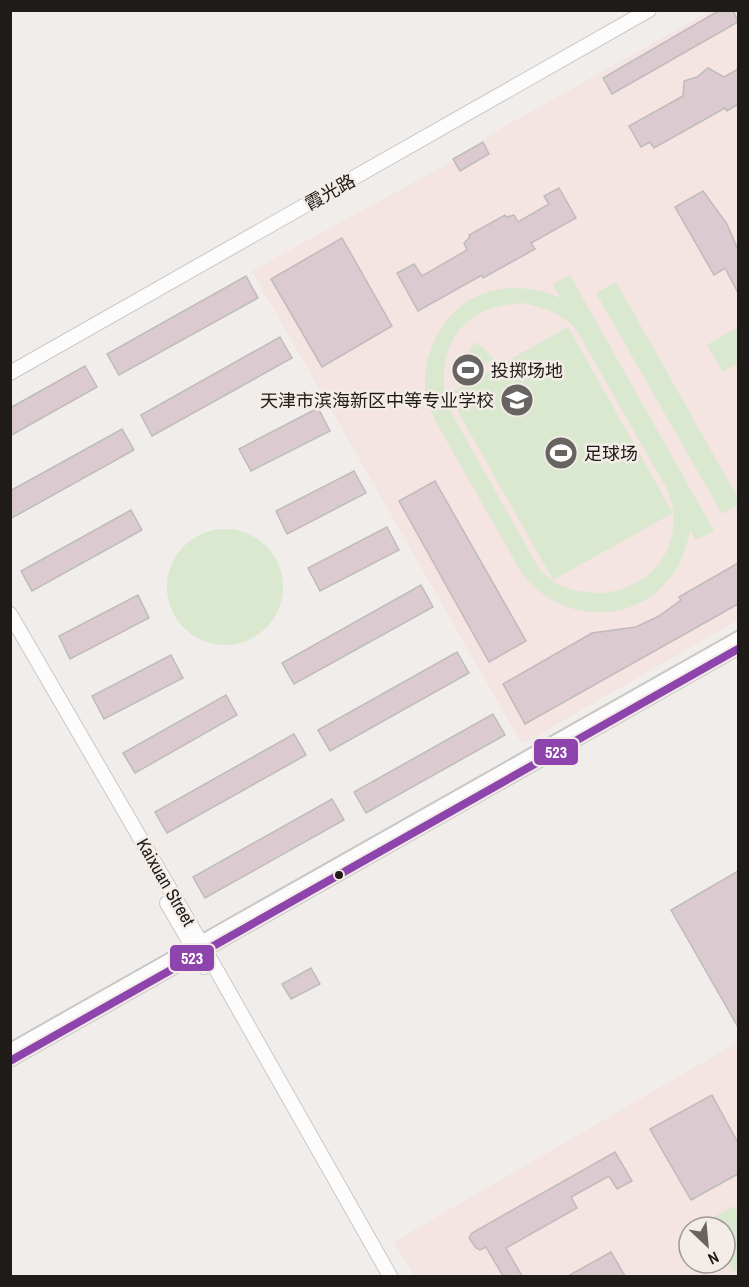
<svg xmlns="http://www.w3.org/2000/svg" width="749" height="1287" font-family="'Archivo Narrow','Noto Sans SC',sans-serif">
  <rect width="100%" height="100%" fill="#f0edea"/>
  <g fill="#f4e4e2" fill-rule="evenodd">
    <path d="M710 11H738V620L522 744 252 271 484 144 488 136Z"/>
    <path d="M738 1042V1276H414L394 1242ZM689 1227H725V1263H689Z"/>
  </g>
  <g fill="#dbe8d0" fill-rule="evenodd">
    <path d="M570 275 714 531 696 540 690 531C686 547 682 563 671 577 632 628 557 622 521 572L437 424C422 396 421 373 433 344 455 290 510 276 561 298L553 284ZM522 303C543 307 561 313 576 329L668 491C691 550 640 604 579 591 562 588 547 580 537 565L452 414C435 376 444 329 485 311 497 306 509 304 522 303Z"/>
    <path d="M616 282 738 498V505L722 514 596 293Z"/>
    <path d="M568 327 673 513 553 580 448 394Z"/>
    <path d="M738 327V363L723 372 707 345Z"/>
    <path d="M474 342 483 348 494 359 456 380Z"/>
    <circle cx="225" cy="587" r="58"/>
    <path d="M734 1206 738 1213V1270L734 1272 725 1257V1227H708L705 1222Z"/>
  </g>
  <g fill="#dbcad0" stroke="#bebcbb" stroke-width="1.5">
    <path d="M720 10H733L738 22 612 94 603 78Z"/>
    <path d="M708 68 724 77 738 69V104L727 111 725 108 654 148 650 142 641 147 629 126 683 96 684 81 697 77Z"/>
    <path d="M483 142 489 154 460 171 453 159Z"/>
    <path d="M559 188 576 218 531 243 535 249 483 278 482 275 418 311 397 273 414 264 422 276 467 250 464 243 470 237 469 235 505 215 506 217 514 215 518 222 549 204 544 196Z"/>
    <path d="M703 191 727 224 738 250V293L725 268 714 275 675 207Z"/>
    <path d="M342 238 392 326 322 367 271 279Z"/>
    <path d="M246 276 258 298 119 375 107 354Z"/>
    <path d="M280 337 292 358 152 436 141 415Z"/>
    <path d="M85 366 97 387 10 436V408Z"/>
    <path d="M318 408 330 431 251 471 239 449Z"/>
    <path d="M122 429 134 450 10 519V491Z"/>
    <path d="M354 471 366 493 287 534 276 511Z"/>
    <path d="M435 481 526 641 489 662 399 501Z"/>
    <path d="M131 510 142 530 32 591 21 571Z"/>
    <path d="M387 527 399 550 320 591 308 568Z"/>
    <path d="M738 563V604L525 724 503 684 592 633 636 627 659 616 681 600 679 597Z"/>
    <path d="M421 585 433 607 294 684 282 663Z"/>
    <path d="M138 595 149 618 70 659 59 636Z"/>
    <path d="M457 652 469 673 330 751 318 730Z"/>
    <path d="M171 655 183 678 104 719 92 696Z"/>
    <path d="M226 695 237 715 135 773 123 753Z"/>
    <path d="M493 714 505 735 366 813 354 792Z"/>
    <path d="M294 734 306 755 167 833 155 812Z"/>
    <path d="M332 799 344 820 205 898 193 877Z"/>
    <path d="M738 871V1027L671 910Z"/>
    <path d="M311 968 320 984 291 999 282 984Z"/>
    <path d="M712 1095 738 1143V1174L691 1200 650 1129Z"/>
    <path d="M615 1152 632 1181 617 1189 609 1176 571 1197 577 1208 506 1248 522 1276H503L486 1247 480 1250 476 1248 469 1238 472 1233Z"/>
    <path d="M611 1252 625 1276H568Z"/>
  </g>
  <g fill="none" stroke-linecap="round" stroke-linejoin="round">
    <defs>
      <g id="minor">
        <path d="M10 1049 738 637"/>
        <path d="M10 1061 738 649"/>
      </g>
      <g id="tertiary">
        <path d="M10 373 649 10"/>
        <path d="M10 614 200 941 390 1276"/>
        <path d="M167 903 204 967"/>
      </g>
    </defs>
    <use href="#minor" stroke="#cac8c6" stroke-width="14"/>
    <use href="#tertiary" stroke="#cac8c6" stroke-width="16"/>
    <use href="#minor" stroke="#fdfcfc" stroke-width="10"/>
    <use href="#tertiary" stroke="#fdfcfc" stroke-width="14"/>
    <defs>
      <path id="bus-1" d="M10 1061 738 649"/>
    </defs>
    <use href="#bus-1" stroke="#f3ece7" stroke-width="12"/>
    <use href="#bus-1" stroke="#8e44ad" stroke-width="8"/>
  </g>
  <defs>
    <symbol id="stadium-disc" viewBox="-11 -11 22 22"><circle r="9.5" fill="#686462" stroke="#f3ece7"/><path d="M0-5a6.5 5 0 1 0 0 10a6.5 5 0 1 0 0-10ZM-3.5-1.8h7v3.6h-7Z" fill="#fff"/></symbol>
    <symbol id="school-disc" viewBox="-11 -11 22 22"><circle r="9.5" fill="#686462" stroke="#f3ece7"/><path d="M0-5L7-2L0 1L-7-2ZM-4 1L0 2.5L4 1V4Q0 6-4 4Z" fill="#fff"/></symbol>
  </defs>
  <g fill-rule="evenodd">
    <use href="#stadium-disc" x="449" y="351" width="38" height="38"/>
    <use href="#school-disc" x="498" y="381" width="38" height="38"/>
    <use href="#stadium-disc" x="542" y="434" width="38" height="38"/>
  </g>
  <circle fill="#1e1b19" stroke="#f3ece7" stroke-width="2" cx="339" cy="875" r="5"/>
  <g text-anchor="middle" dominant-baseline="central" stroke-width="5" stroke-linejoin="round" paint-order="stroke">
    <g font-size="18" fill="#1e1b19" stroke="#f3ece7">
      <text transform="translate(330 192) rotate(-29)">霞光路</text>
      <text transform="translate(166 882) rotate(60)">Kaixuan Street</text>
    </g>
    <g font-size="18" fill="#1e1b19" stroke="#f3ece7" text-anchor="start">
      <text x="491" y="370">投掷场地</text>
      <text x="494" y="400" text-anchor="end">天津市滨海新区中等专业学校</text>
      <text x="584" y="453">足球场</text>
    </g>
  </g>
  <g stroke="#f3ece7" stroke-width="2">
    <rect x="533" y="738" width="46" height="28" rx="6" fill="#8e44ad"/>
    <rect x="169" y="944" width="46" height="28" rx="6" fill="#8e44ad"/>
  </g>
  <g font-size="16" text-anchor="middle" font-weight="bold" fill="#fff">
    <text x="556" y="758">523</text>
    <text x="192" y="964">523</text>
  </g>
  <rect width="749" height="1287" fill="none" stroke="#1e1b19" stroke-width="24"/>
  <g transform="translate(707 1245) rotate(154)"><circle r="28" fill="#f3ece7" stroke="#9e9895" stroke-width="1.5"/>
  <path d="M0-4.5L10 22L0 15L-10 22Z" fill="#686462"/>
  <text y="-9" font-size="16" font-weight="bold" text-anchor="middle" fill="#1e1b19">N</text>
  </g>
</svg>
